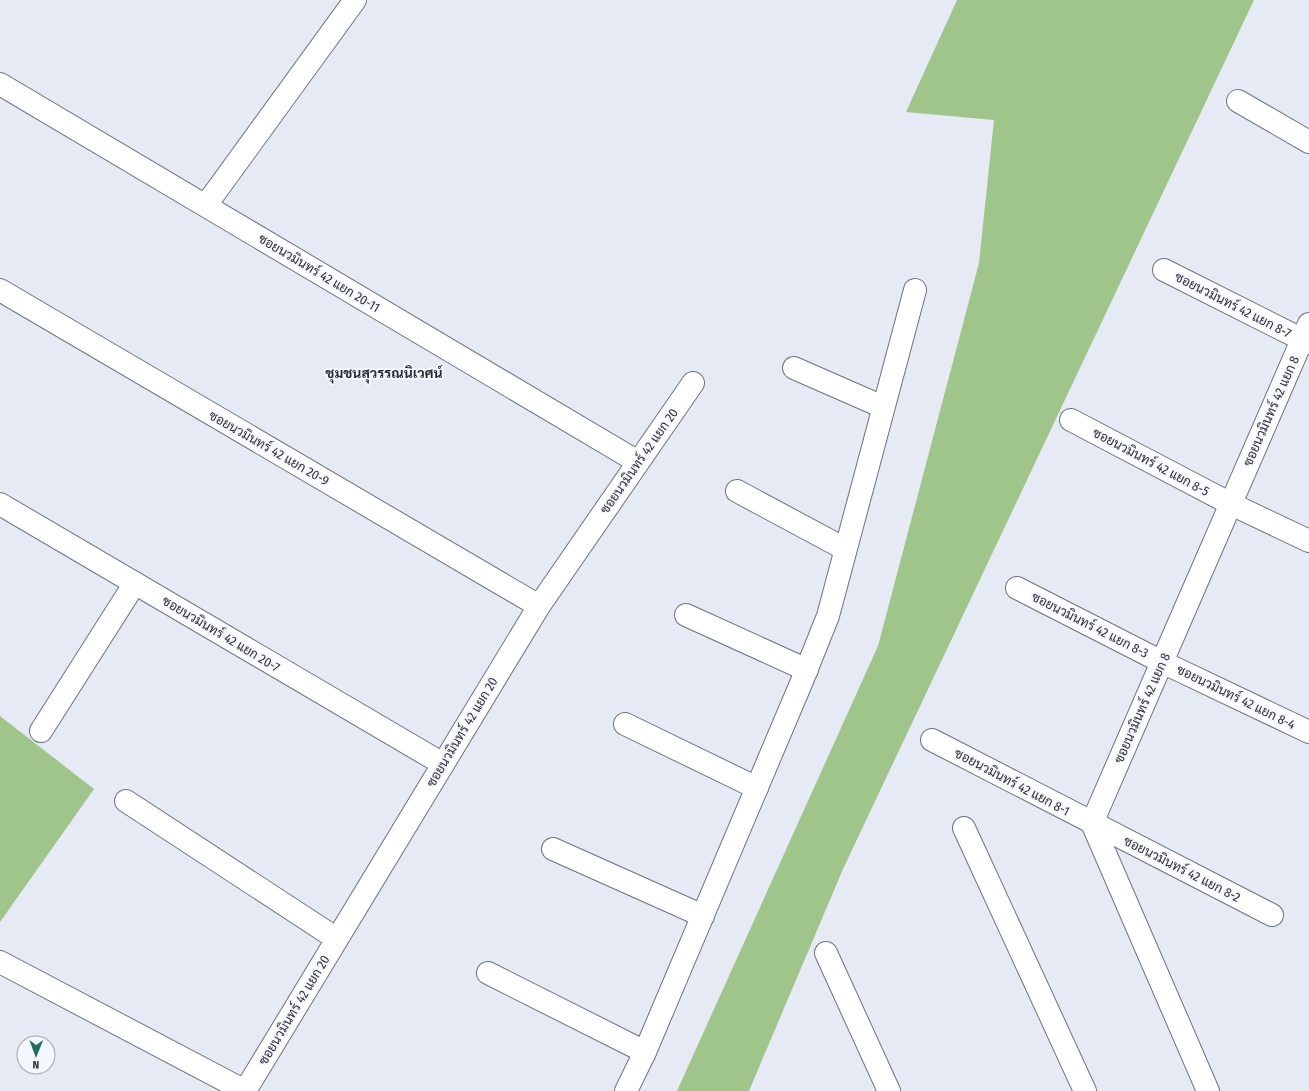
<svg xmlns="http://www.w3.org/2000/svg" width="1309" height="1091" font-family="'Fira Sans Condensed',Sarabun,sans-serif">
  <rect width="100%" height="100%" fill="#e5eaf5"/>
  <g fill="#a0c58b">
    <path d="M957 0H1254L843 869 749 1091H677L878 646 979 263 994 120 906 112Z"/>
    <path d="M0 716 94 789 0 922Z"/>
  </g>
  <g fill="none" stroke-linecap="round" stroke-linejoin="round">
    <defs>
      <g id="minor">
        <path d="M0 84 638 462"/>
        <path d="M1238 101 1309 142"/>
        <path d="M206 205 355 0"/>
        <path d="M1164 270 1309 343"/>
        <path d="M0 290 539 606"/>
        <path d="M794 368 883 407"/>
        <path d="M1071 420 1231 504 1309 541"/>
        <path d="M737 491 845 549"/>
        <path d="M0 504 443 764"/>
        <path d="M1017 588 1162 662 1309 732"/>
        <path d="M686 615 807 670"/>
        <path d="M625 724 757 788"/>
        <path d="M41 731 135 583"/>
        <path d="M932 740 1272 915"/>
        <path d="M126 801 337 939"/>
        <path d="M964 828 1085 1091"/>
        <path d="M553 849 703 916"/>
        <path d="M826 953 889 1091"/>
        <path d="M0 962 245 1091"/>
        <path d="M488 973 645 1052"/>
        <path d="M245 1091 539 606 693 383"/>
        <path d="M626 1091 645 1052 802 681 828 616 915 290"/>
        <path d="M1208 1091 1092 823 1309 324"/>
      </g>
    </defs>
    <use href="#minor" stroke="#6e727c" stroke-width="24"/>
    <use href="#minor" stroke="#fff" stroke-width="22"/>
  </g>
  <g text-anchor="middle" dominant-baseline="central" stroke-width="4" stroke-linejoin="round" paint-order="stroke">
    <g font-size="13" fill="#2f3035" stroke="#f4f7fe">
      <text transform="translate(319 273) rotate(31)">ซอยนวมินทร์ 42 แยก 20-11</text>
      <text transform="translate(1233 305) rotate(27)">ซอยนวมินทร์ 42 แยก 8-7</text>
      <text transform="translate(1271 411) rotate(-66)">ซอยนวมินทร์ 42 แยก 8</text>
      <text transform="translate(269 448) rotate(30)">ซอยนวมินทร์ 42 แยก 20-9</text>
      <text transform="translate(639 461) rotate(-55)">ซอยนวมินทร์ 42 แยก 20</text>
      <text transform="translate(1151 462) rotate(28)">ซอยนวมินทร์ 42 แยก 8-5</text>
      <text transform="translate(1090 625) rotate(27)">ซอยนวมินทร์ 42 แยก 8-3</text>
      <text transform="translate(221 634) rotate(31)">ซอยนวมินทร์ 42 แยก 20-7</text>
      <text transform="translate(1236 697) rotate(26)">ซอยนวมินทร์ 42 แยก 8-4</text>
      <text transform="translate(1142 708) rotate(-66)">ซอยนวมินทร์ 42 แยก 8</text>
      <text transform="translate(462 732) rotate(-59)">ซอยนวมินทร์ 42 แยก 20</text>
      <text transform="translate(1012 782) rotate(28)">ซอยนวมินทร์ 42 แยก 8-1</text>
      <text transform="translate(1182 869) rotate(27)">ซอยนวมินทร์ 42 แยก 8-2</text>
      <text transform="translate(294 1010) rotate(-59)">ซอยนวมินทร์ 42 แยก 20</text>
    </g>
    <g font-size="14" font-weight="bold" fill="#272a32" stroke="#f4f7fe">
      <text x="384" y="373">ชุมชนสุวรรณนิเวศน์</text>
    </g>
  </g>
  <g transform="translate(36 1055) rotate(181)"><circle r="19" fill="#f4f7fe" stroke="#a5a7ae"/>
  <path d="M0-3L7 15L0 10L-7 15Z" fill="#236c66"/>
  <text y="-6" font-size="11" font-weight="bold" text-anchor="middle" fill="#2f3035">N</text>
  </g>
</svg>
